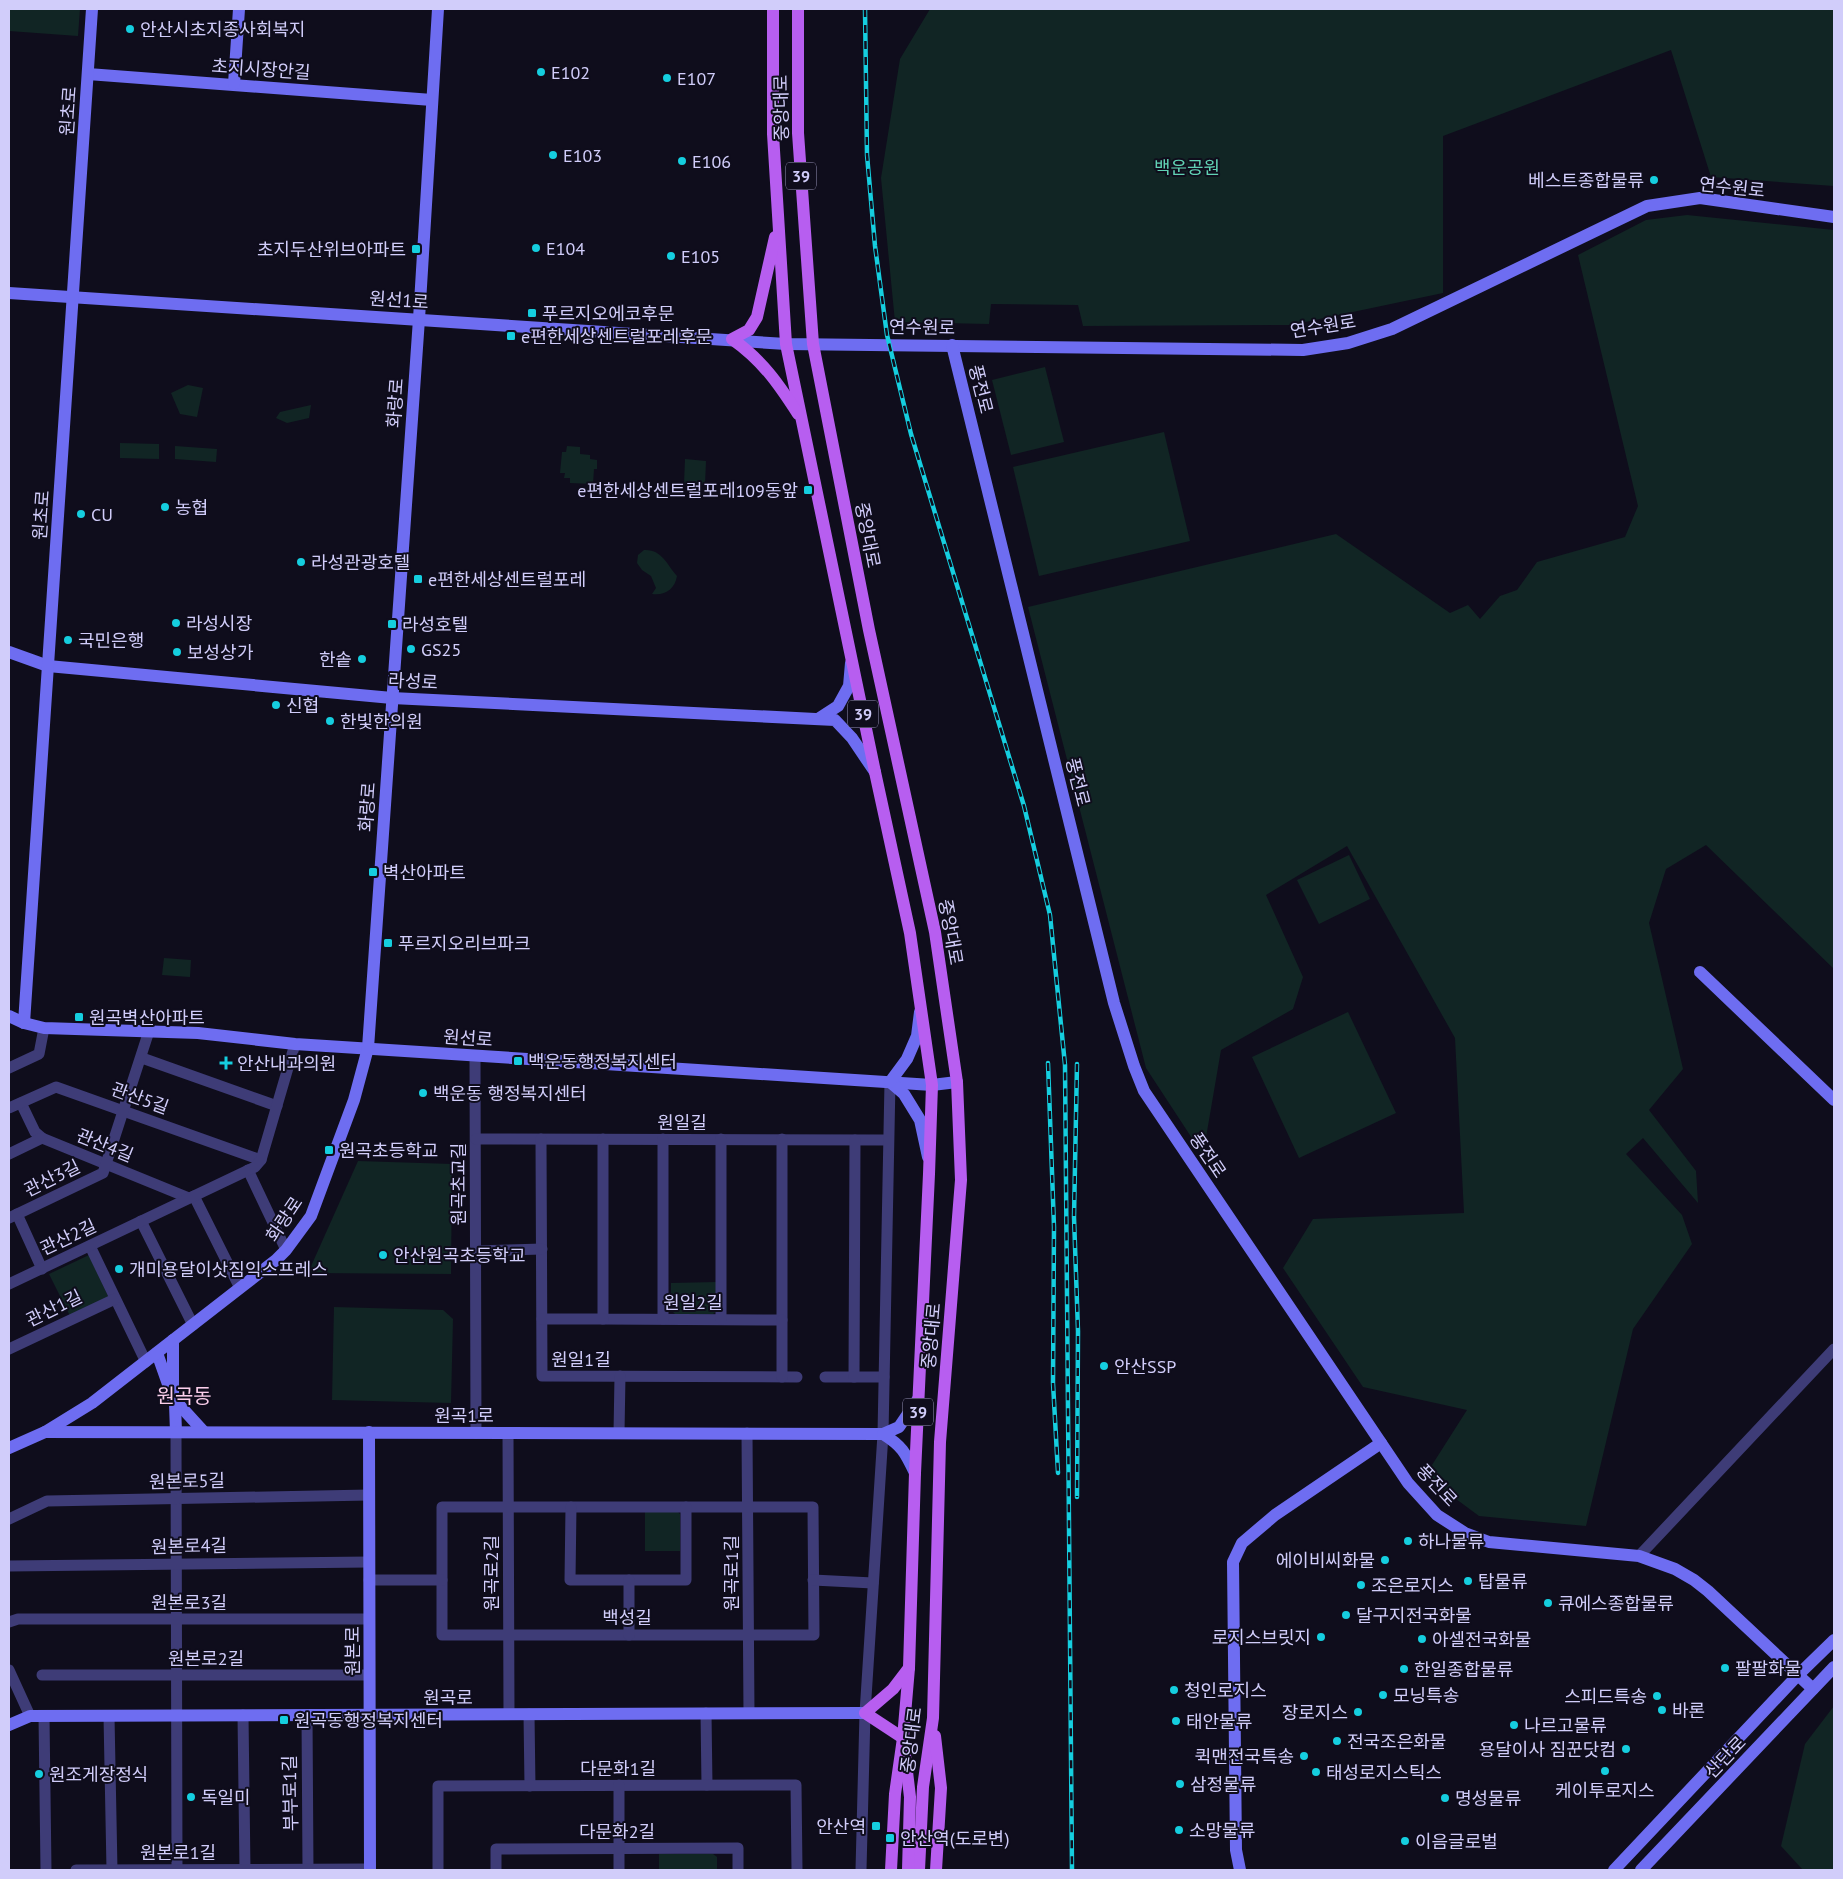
<svg xmlns="http://www.w3.org/2000/svg" width="1843" height="1879" font-family="'PT Sans','Noto Sans KR',sans-serif">
  <rect width="100%" height="100%" fill="#0f0d1c"/>
  <g fill="#112524">
    <path d="M9 9H80L78 36 9 31Z"/>
    <path d="M930 9H1834V186L1711 177 1671 50 1443 136V293L1291 325 1083 326 1078 305 991 304 989 324 895 322 881 178 900 59Z"/>
    <path d="M1687 215 1834 230V969L1706 845 1666 869 1649 923 1683 1069 1649 1110 1696 1171 1698 1203 1643 1138 1626 1154 1682 1215 1692 1244 1633 1329 1586 1526 1479 1516 1425 1476 1467 1410 1363 1387 1283 1268 1313 1219 1464 1213 1455 1038 1347 846 1266 895 1303 977 1293 1009 1221 1050 1203 1155 1146 1068 1028 607 1336 534 1450 613 1468 605 1480 619 1500 596 1517 590 1537 562 1625 537 1638 506 1578 255 1646 220Z"/>
    <path d="M1045 367 1064 442 1011 455 992 380Z"/>
    <path d="M188 385 203 388 197 417 180 414 171 393Z"/>
    <path d="M311 405 309 418 287 423 276 418 280 412Z"/>
    <path d="M1164 432 1190 541 1039 576 1013 467Z"/>
    <path d="M120 443 159 444V459L120 458Z"/>
    <path d="M175 446 217 449 216 462 175 459Z"/>
    <path d="M567 446 580 447V454L590 455V459L597 460V469H594L593 484 570 483V478H564L565 473H560L562 452H566Z"/>
    <path d="M685 459 706 461 705 485 684 484Z"/>
    <path d="M644 550C662 549 667 565 677 576 675 589 665 596 652 594L656 588 651 576 642 570 637 563 638 555Z"/>
    <path d="M1349 855 1370 899 1319 924 1297 880Z"/>
    <path d="M164 958 191 960 190 977 162 975Z"/>
    <path d="M1348 1012 1396 1113 1299 1158 1252 1057Z"/>
    <path d="M358 1161 452 1164 451 1274 308 1273Z"/>
    <path d="M89 1255 109 1298 70 1316 49 1274Z"/>
    <path d="M717 1282 718 1310 713 1314H675L671 1310V1283Z"/>
    <path d="M334 1307 443 1310 453 1319 451 1403 332 1400Z"/>
    <path d="M676 1510 680 1514V1551H645V1511Z"/>
    <path d="M1834 1706V1870H1803L1781 1846 1805 1744Z"/>
    <path d="M659 1854H713L717 1857V1870H659Z"/>
  </g>
  <g fill="none" stroke-linecap="round" stroke-linejoin="round">
    <g stroke="#3e3c77" stroke-width="11">
      <path d="M475 1056 476 1433"/>
      <path d="M142 1058 277 1106"/>
      <path d="M9 1068 39 1054 44 1028"/>
      <path d="M21 1103 35 1132 42 1138"/>
      <path d="M9 1108 56 1087 261 1160"/>
      <path d="M476 1139 888 1140"/>
      <path d="M541 1139 542 1376 797 1377"/>
      <path d="M603 1139V1319L782 1320V1139"/>
      <path d="M663 1139V1319"/>
      <path d="M9 1154 42 1138 189 1198"/>
      <path d="M248 1170 286 1250"/>
      <path d="M194 1196 240 1288"/>
      <path d="M17 1214 42 1269"/>
      <path d="M9 1218 103 1173 149 1031"/>
      <path d="M141 1221 193 1325"/>
      <path d="M90 1246 146 1362"/>
      <path d="M475 1251 542 1249"/>
      <path d="M9 1284 255 1167 261 1160 295 1044"/>
      <path d="M542 1319H603"/>
      <path d="M721 1319V1139"/>
      <path d="M9 1349 115 1299"/>
      <path d="M782 1377V1320"/>
      <path d="M825 1377H854L855 1140"/>
      <path d="M854 1377H884"/>
      <path d="M176 1432 177 1870"/>
      <path d="M508 1433 509 1714"/>
      <path d="M619 1433 620 1376"/>
      <path d="M747 1433 749 1713"/>
      <path d="M442 1507H813L814 1635H442Z"/>
      <path d="M571 1507 570 1580H686V1507"/>
      <path d="M9 1519 47 1501 369 1495"/>
      <path d="M1639 1556 1834 1349"/>
      <path d="M9 1566 369 1562"/>
      <path d="M369 1580H442"/>
      <path d="M813 1580 873 1583"/>
      <path d="M9 1622 18 1619H369"/>
      <path d="M629 1635V1580"/>
      <path d="M9 1670 30 1716"/>
      <path d="M42 1675H369"/>
      <path d="M706 1713 707 1785"/>
      <path d="M529 1714 530 1786"/>
      <path d="M243 1715 245 1870"/>
      <path d="M307 1715 308 1870"/>
      <path d="M44 1716 46 1870"/>
      <path d="M109 1716 112 1870"/>
      <path d="M76 1870 370 1869"/>
      <path d="M438 1870V1786L796 1785 797 1870"/>
      <path d="M496 1870V1849L738 1848V1870"/>
      <path d="M619 1870V1785"/>
      <path d="M861 1870 865 1713 883 1434 890 1082"/>
    </g>
    <g stroke="#6e6df1" stroke-width="12">
      <path d="M88 74 432 100"/>
      <path d="M234 84 239 9"/>
      <path d="M9 293 786 344 1303 350 1348 343 1392 329 1647 206 1700 198 1834 217"/>
      <path d="M952 345 1114 1003 1134 1066 1144 1091 1408 1483 1437 1515 1465 1533 1489 1542 1639 1556 1675 1569 1694 1580 1708 1591 1813 1689"/>
      <path d="M9 652 48 666 392 698 835 720 852 738 875 772"/>
      <path d="M818 719 838 706 849 686 851 663"/>
      <path d="M1700 972 1834 1100"/>
      <path d="M9 1016 24 1023 44 1028 198 1033 295 1044 932 1085 957 1082"/>
      <path d="M24 1023 92 9"/>
      <path d="M890 1082 904 1094 920 1120 928 1157"/>
      <path d="M890 1082 907 1059 917 1036 920 1012"/>
      <path d="M173 1340V1398L204 1432"/>
      <path d="M157 1353 175 1404 176 1432"/>
      <path d="M45 1432 883 1434 899 1427 918 1399"/>
      <path d="M369 1432 370 1870"/>
      <path d="M883 1434C902 1446 905 1452 915 1473"/>
      <path d="M9 1448 45 1432 92 1403 240 1288 276 1260 286 1250 311 1216 354 1100 368 1048 419 319 438 9"/>
      <path d="M9 1725 30 1716 865 1713"/>
      <path d="M1240 1870 1236 1850 1233 1562 1242 1543 1275 1515 1381 1443"/>
      <path d="M1614 1870 1798 1675 1834 1640"/>
      <path d="M1641 1870 1834 1667"/>
    </g>
    <g stroke="#b75ef0" stroke-width="12">
      <path d="M773 9V134L786 344 875 772 910 933 932 1085 929 1174 915 1473 909 1668 903 1738 895 1794 891 1870"/>
      <path d="M798 9V133L813 344 869 630 935 932 957 1082 961 1180 940 1442 933 1718 923 1787 919 1870"/>
      <path d="M775 237 757 317 749 330 732 339C762 360 778 383 798 414"/>
      <path d="M935 1736 941 1788 936 1870"/>
      <path d="M908 1870 910 1797 903 1738 865 1713 893 1689 909 1668"/>
    </g>
    <defs>
      <g id="rail">
        <path d="M865 9 867 155 875 246 887 335 911 434 1024 806 1050 915 1065 1065 1072 1870"/>
        <path d="M1048 1063 1054 1227 1053 1383 1058 1473"/>
        <path d="M1077 1064 1074 1217 1078 1331 1077 1497"/>
      </g>
    </defs>
    <use href="#rail" stroke="#15cedf" stroke-width="4.5"/>
    <use href="#rail" stroke="#0f0d1c" stroke-width="2.5" stroke-dasharray="8" stroke-linecap="butt"/>
  </g>
  <g fill="#15cedf" stroke="#0f0d1c" stroke-width="2">
    <circle cx="130" cy="29" r="5"/>
    <circle cx="541" cy="72" r="5"/>
    <circle cx="667" cy="78" r="5"/>
    <circle cx="553" cy="155" r="5"/>
    <circle cx="682" cy="161" r="5"/>
    <circle cx="1654" cy="180" r="5"/>
    <circle cx="536" cy="248" r="5"/>
    <rect x="411" y="244" width="10" height="10" rx="2.5"/>
    <circle cx="671" cy="256" r="5"/>
    <rect x="527" y="308" width="10" height="10" rx="2.5"/>
    <rect x="506" y="331" width="10" height="10" rx="2.5"/>
    <rect x="803" y="485" width="10" height="10" rx="2.5"/>
    <circle cx="165" cy="507" r="5"/>
    <circle cx="81" cy="514" r="5"/>
    <circle cx="301" cy="562" r="5"/>
    <rect x="413" y="574" width="10" height="10" rx="2.5"/>
    <circle cx="176" cy="623" r="5"/>
    <rect x="387" y="619" width="10" height="10" rx="2.5"/>
    <circle cx="68" cy="640" r="5"/>
    <circle cx="411" cy="649" r="5"/>
    <circle cx="177" cy="652" r="5"/>
    <circle cx="362" cy="659" r="5"/>
    <circle cx="276" cy="705" r="5"/>
    <circle cx="330" cy="721" r="5"/>
    <rect x="368" y="867" width="10" height="10" rx="2.5"/>
    <rect x="383" y="938" width="10" height="10" rx="2.5"/>
    <rect x="74" y="1012" width="10" height="10" rx="2.5"/>
    <rect x="513" y="1056" width="10" height="10" rx="2.5"/>
    <path d="M223.5 1055.5h5v5h5v5h-5v5h-5v-5h-5v-5h5z"/>
    <circle cx="423" cy="1093" r="5"/>
    <rect x="324" y="1145" width="10" height="10" rx="2.5"/>
    <circle cx="383" cy="1255" r="5"/>
    <circle cx="119" cy="1269" r="5"/>
    <circle cx="1104" cy="1366" r="5"/>
    <circle cx="1408" cy="1541" r="5"/>
    <circle cx="1385" cy="1560" r="5"/>
    <circle cx="1468" cy="1581" r="5"/>
    <circle cx="1361" cy="1585" r="5"/>
    <circle cx="1548" cy="1603" r="5"/>
    <circle cx="1346" cy="1615" r="5"/>
    <circle cx="1321" cy="1637" r="5"/>
    <circle cx="1422" cy="1639" r="5"/>
    <circle cx="1725" cy="1668" r="5"/>
    <circle cx="1404" cy="1669" r="5"/>
    <circle cx="1174" cy="1690" r="5"/>
    <circle cx="1383" cy="1695" r="5"/>
    <circle cx="1657" cy="1696" r="5"/>
    <circle cx="1662" cy="1710" r="5"/>
    <circle cx="1358" cy="1712" r="5"/>
    <rect x="279" y="1715" width="10" height="10" rx="2.5"/>
    <circle cx="1176" cy="1721" r="5"/>
    <circle cx="1514" cy="1725" r="5"/>
    <circle cx="1337" cy="1741" r="5"/>
    <circle cx="1626" cy="1749" r="5"/>
    <circle cx="1304" cy="1756" r="5"/>
    <circle cx="1605" cy="1771" r="5"/>
    <circle cx="1316" cy="1772" r="5"/>
    <circle cx="39" cy="1774" r="5"/>
    <circle cx="1180" cy="1784" r="5"/>
    <circle cx="191" cy="1797" r="5"/>
    <circle cx="1445" cy="1798" r="5"/>
    <rect x="871" y="1821" width="10" height="10" rx="2.5"/>
    <circle cx="1179" cy="1830" r="5"/>
    <rect x="885" y="1833" width="10" height="10" rx="2.5"/>
    <circle cx="1405" cy="1841" r="5"/>
  </g>
  <g text-anchor="middle" dominant-baseline="central" stroke-width="4" stroke-linejoin="round" paint-order="stroke">
    <g fill="#0f0d1c" stroke="#9793b7" stroke-width="1">
      <rect x="786" y="162.5" width="30" height="27" rx="4"/>
      <rect x="848" y="700.5" width="30" height="27" rx="4"/>
      <rect x="903" y="1398.5" width="30" height="27" rx="4"/>
    </g>
    <g font-size="16" font-weight="bold" fill="#d1cdfa">
      <text x="801" y="176">39</text>
      <text x="863" y="714">39</text>
      <text x="918" y="1412">39</text>
    </g>
    <g font-size="18" fill="#d1cdfa" stroke="#0f0d1c" text-anchor="start">
      <text x="140" y="29">안산시초지종사회복지</text>
      <text x="551" y="72">E102</text>
      <text x="677" y="78">E107</text>
      <text x="563" y="155">E103</text>
      <text x="692" y="161">E106</text>
      <text x="1644" y="180" text-anchor="end">베스트종합물류</text>
      <text x="546" y="248">E104</text>
      <text x="406" y="249" text-anchor="end">초지두산위브아파트</text>
      <text x="681" y="256">E105</text>
      <text x="542" y="313">푸르지오에코후문</text>
      <text x="521" y="336">e편한세상센트럴포레후문</text>
      <text x="798" y="490" text-anchor="end">e편한세상센트럴포레109동앞</text>
      <text x="175" y="507">농협</text>
      <text x="91" y="514">CU</text>
      <text x="311" y="562">라성관광호텔</text>
      <text x="428" y="579">e편한세상센트럴포레</text>
      <text x="186" y="623">라성시장</text>
      <text x="402" y="624">라성호텔</text>
      <text x="78" y="640">국민은행</text>
      <text x="421" y="649">GS25</text>
      <text x="187" y="652">보성상가</text>
      <text x="352" y="659" text-anchor="end">한솥</text>
      <text x="286" y="705">신협</text>
      <text x="340" y="721">한빛한의원</text>
      <text x="383" y="872">벽산아파트</text>
      <text x="398" y="943">푸르지오리브파크</text>
      <text x="89" y="1017">원곡벽산아파트</text>
      <text x="528" y="1061">백운동행정복지센터</text>
      <text x="237" y="1063">안산내과의원</text>
      <text x="433" y="1093">백운동 행정복지센터</text>
      <text x="339" y="1150">원곡초등학교</text>
      <text x="393" y="1255">안산원곡초등학교</text>
      <text x="129" y="1269">개미용달이삿짐익스프레스</text>
      <text x="1114" y="1366">안산SSP</text>
      <text x="1418" y="1541">하나물류</text>
      <text x="1375" y="1560" text-anchor="end">에이비씨화물</text>
      <text x="1478" y="1581">탑물류</text>
      <text x="1371" y="1585">조은로지스</text>
      <text x="1558" y="1603">큐에스종합물류</text>
      <text x="1356" y="1615">달구지전국화물</text>
      <text x="1311" y="1637" text-anchor="end">로지스브릿지</text>
      <text x="1432" y="1639">아셀전국화물</text>
      <text x="1735" y="1668">팔팔화물</text>
      <text x="1414" y="1669">한일종합물류</text>
      <text x="1184" y="1690">청인로지스</text>
      <text x="1393" y="1695">모닝특송</text>
      <text x="1647" y="1696" text-anchor="end">스피드특송</text>
      <text x="1672" y="1710">바론</text>
      <text x="1348" y="1712" text-anchor="end">장로지스</text>
      <text x="294" y="1720">원곡동행정복지센터</text>
      <text x="1186" y="1721">태안물류</text>
      <text x="1524" y="1725">나르고물류</text>
      <text x="1347" y="1741">전국조은화물</text>
      <text x="1616" y="1749" text-anchor="end">용달이사 짐꾼닷컴</text>
      <text x="1294" y="1756" text-anchor="end">퀵맨전국특송</text>
      <text x="1326" y="1772">태성로지스틱스</text>
      <text x="49" y="1774">원조게장정식</text>
      <text x="1190" y="1784">삼정물류</text>
      <text x="1605" y="1790" text-anchor="middle">케이투로지스</text>
      <text x="201" y="1797">독일미</text>
      <text x="1455" y="1798">명성물류</text>
      <text x="866" y="1826" text-anchor="end">안산역</text>
      <text x="1189" y="1830">소망물류</text>
      <text x="900" y="1838">안산역(도로변)</text>
      <text x="1415" y="1841">이음글로벌</text>
    </g>
    <g font-size="18" fill="#d1cdfa" stroke="#0f0d1c">
      <text transform="translate(261 69) rotate(4)">초지시장안길</text>
      <text transform="translate(781 108) rotate(-91)">중앙대로</text>
      <text transform="translate(68 111) rotate(-86)">원초로</text>
      <text transform="translate(1732 187) rotate(6)">연수원로</text>
      <text transform="translate(399 300) rotate(4)">원선1로</text>
      <text transform="translate(1323 326) rotate(-9)">연수원로</text>
      <text transform="translate(922 327) rotate(1)">연수원로</text>
      <text transform="translate(981 389) rotate(76)">풍전로</text>
      <text transform="translate(395 403) rotate(-86)">화랑로</text>
      <text transform="translate(41 515) rotate(-86)">원초로</text>
      <text transform="translate(868 535) rotate(79)">중앙대로</text>
      <text transform="translate(413 681) rotate(3)">라성로</text>
      <text transform="translate(1078 782) rotate(76)">풍전로</text>
      <text transform="translate(367 807) rotate(-86)">화랑로</text>
      <text transform="translate(951 932) rotate(80)">중앙대로</text>
      <text transform="translate(468 1038) rotate(4)">원선로</text>
      <text transform="translate(140 1098) rotate(20)">관산5길</text>
      <text x="682" y="1122">원일길</text>
      <text transform="translate(105 1145) rotate(22)">관산4길</text>
      <text transform="translate(1208 1155) rotate(56)">풍전로</text>
      <text transform="translate(52 1178) rotate(-26)">관산3길</text>
      <text transform="translate(458 1184) rotate(-90)">원곡초교길</text>
      <text transform="translate(284 1219) rotate(-56)">화랑로</text>
      <text transform="translate(68 1237) rotate(-25)">관산2길</text>
      <text x="693" y="1302">원일2길</text>
      <text transform="translate(54 1308) rotate(-26)">관산1길</text>
      <text transform="translate(931 1336) rotate(-85)">중앙대로</text>
      <text x="581" y="1359">원일1길</text>
      <text x="464" y="1415">원곡1로</text>
      <text transform="translate(187 1481) rotate(-1)">원본로5길</text>
      <text transform="translate(1437 1485) rotate(47)">풍전로</text>
      <text transform="translate(189 1546) rotate(-1)">원본로4길</text>
      <text transform="translate(491 1573) rotate(-90)">원곡로2길</text>
      <text transform="translate(731 1573) rotate(-90)">원곡로1길</text>
      <text x="189" y="1602">원본로3길</text>
      <text x="627" y="1617">백성길</text>
      <text transform="translate(352 1651) rotate(-90)">원본로</text>
      <text x="206" y="1658">원본로2길</text>
      <text x="448" y="1697">원곡로</text>
      <text transform="translate(911 1740) rotate(-83)">중앙대로</text>
      <text transform="translate(1725 1757) rotate(-46)">산단로</text>
      <text x="618" y="1768">다문화1길</text>
      <text transform="translate(290 1793) rotate(-91)">부부로1길</text>
      <text x="617" y="1831">다문화2길</text>
      <text x="178" y="1852">원본로1길</text>
    </g>
    <g font-size="18" fill="#61d2b4" stroke="#0f0d1c">
      <text x="1187" y="167">백운공원</text>
    </g>
    <g font-size="20" fill="#fbcfeb" stroke="#0f0d1c">
      <text x="184" y="1396">원곡동</text>
    </g>
  </g>
  <rect width="1843" height="1879" fill="none" stroke="#d1cdfa" stroke-width="20"/>
</svg>
